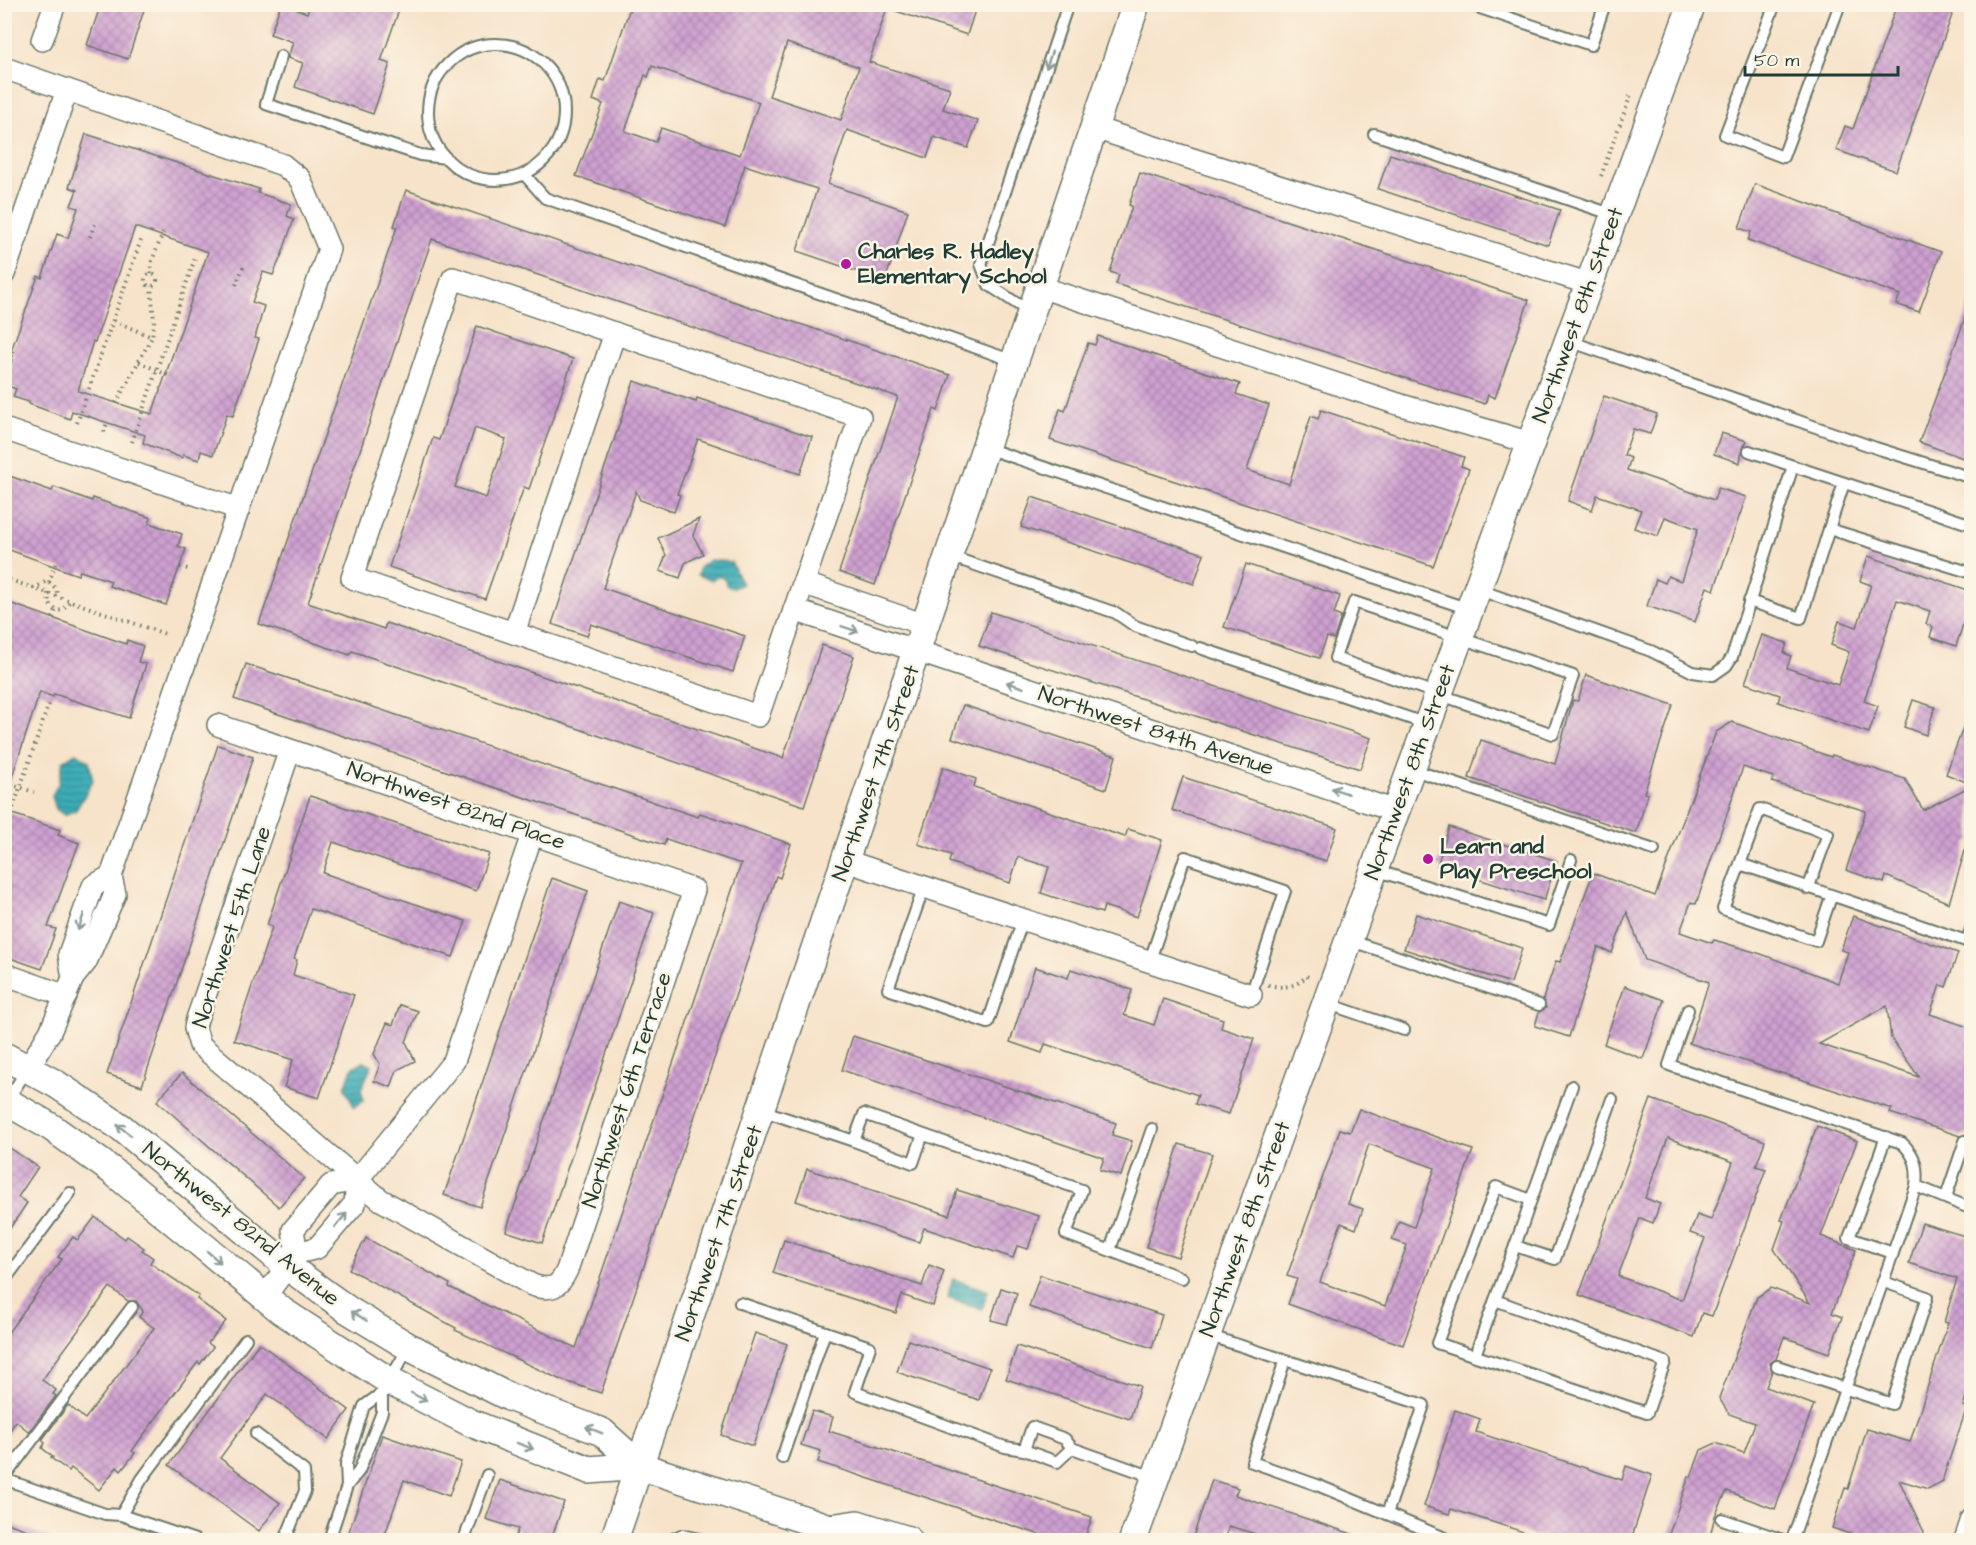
<svg xmlns="http://www.w3.org/2000/svg" width="1976" height="1545" font-family="'Architects Daughter',sans-serif">
  <defs>
    <pattern id="water-rules" width="6" height="5" patternUnits="userSpaceOnUse" patternTransform="scale(1.5)"><rect width="6" height="5" fill="#3bacb6"/><path d="M0 2.5h6" fill="none" stroke="#318d95"/></pattern>
    <pattern id="building-cross-hatch" width="8" height="8" patternUnits="userSpaceOnUse" patternTransform="scale(1.5)"><rect width="8" height="8" fill="#cfa0d1"/><path d="M0 0l8 8M0 8l8-8" fill="none" stroke="#a784aa"/></pattern>
  </defs>
  <rect width="100%" height="100%" fill="#fcf5e5"/>
  <filter id="ink" filterUnits="userSpaceOnUse"><feTurbulence type="fractalNoise" baseFrequency=".0167" numOctaves="2"/><feDisplacementMap in="SourceGraphic" scale="12" xChannelSelector="R" yChannelSelector="G"/><feConvolveMatrix kernelMatrix="1 2 1 2 8 2 1 2 1" color-interpolation-filters="sRGB"/></filter>
  <filter id="wash" filterUnits="userSpaceOnUse"><feTurbulence type="fractalNoise" baseFrequency=".008" numOctaves="4" result="noise"/><feDisplacementMap in="SourceGraphic" scale="24" xChannelSelector="R" yChannelSelector="G"/><feGaussianBlur stdDeviation="1.35" result="paint"/><feColorMatrix in="noise" values="0 0 0 0 0 0 0 0 0 0 0 0 0 0 0 0 0 1.4 0 .05"/><feComposite in="paint" operator="in"/></filter>
  <g filter="url(#wash)">
    <rect width="100%" height="100%" fill="#f7e3ca"/>
    <g fill="url(#water-rules)" stroke="#2d7475" stroke-width="1.5">
      <path d="M710 560 731 562 742 584 733 588 727 586 724 578 717 576 712 580 698 575 700 567Z"/>
      <path d="M76 753 89 761 93 781 76 810 64 815 56 809 52 796 59 782 63 761Z"/>
      <path d="M364 1061 372 1065 361 1089 364 1101 354 1107 345 1088 352 1068Z"/>
      <path d="M953 1279 988 1291 982 1309 947 1298Z"/>
    </g>
    <g id="blocks">
      <g fill="url(#building-cross-hatch)" fill-rule="evenodd">
        <path d="M101 4H146L128 59 87 45Z"/>
        <path d="M281 4 307 13 310 4H401L381 61 390 64 373 114 295 87 303 63 288 58 293 42 270 34Z"/>
        <path d="M977 4 967 35 887 8 869 62 950 88 943 109 978 121 968 148 934 137 927 158 847 130 828 184 908 211 885 281 797 251 817 189 745 165 725 227 576 176 603 104 593 100 600 79 605 81 631 5ZM787 43 859 67 841 120 769 96ZM652 66 759 102 740 155 661 128 656 142 625 131 645 75 648 77Z"/>
        <path d="M1897 4H1956L1896 171 1836 150 1845 126 1853 129Z"/>
        <path d="M86 134 259 189 258 193 291 204 287 216 294 219 282 254 273 275 263 272 252 302 264 306 255 338 259 339 233 416 227 414 213 455 201 451 199 460 183 455 182 458 143 443 145 435 72 411 70 419 29 404V402L13 397 16 389 5 385 14 352 11 351 38 276 42 278 57 234 68 238 78 208 71 206 77 190 69 187ZM135 227 208 252 152 414 78 391 93 341 95 342Z"/>
        <path d="M1390 154 1560 210 1548 245 1378 189Z"/>
        <path d="M1140 173 1529 300 1495 398 1488 395 1485 404 1116 284 1119 275 1110 272 1132 206 1129 205Z"/>
        <path d="M1755 184 1941 252 1919 312 1896 304 1900 295 1748 240 1751 232 1739 228Z"/>
        <path d="M406 190 950 375 938 411 934 409 875 585 839 572 898 397 432 239 308 603 384 629 386 623 783 758 822 645 854 656 804 806 352 651 350 655 259 624 397 227 394 226Z"/>
        <path d="M1970 305 1971 447 1968 445 1963 458 1919 442Z"/>
        <path d="M477 326 573 359 529 489 524 487 485 599 389 567 433 438 439 440ZM475 428 506 439 486 498 455 487Z"/>
        <path d="M1098 336 1240 384 1236 394 1269 405 1247 470 1289 484 1311 416 1318 419 1321 410 1464 457 1461 466 1469 469 1433 566 1050 440 1060 409 1065 411 1088 343 1095 345Z"/>
        <path d="M634 381 696 402 697 398 812 437 800 474 698 439 677 494 680 495 674 512 640 500 636 491 603 588 745 636 733 672 591 624 587 636 552 624Z"/>
        <path d="M1604 396 1657 414 1650 434 1633 429 1624 455 1631 458 1627 470 1714 500 1718 488 1746 497 1714 590 1707 587 1695 622 1647 606 1656 579 1665 583 1668 576 1681 581 1698 529 1665 517 1658 536 1634 528 1641 510 1597 495 1592 510 1568 501Z"/>
        <path d="M1721 433 1747 441 1742 449 1740 463 1714 454Z"/>
        <path d="M4 474 52 491 54 487 92 501 93 498 151 518 149 523 182 534 178 546 186 549 166 605 109 586 111 581 80 571 78 575 4 548Z"/>
        <path d="M1032 497 1204 554 1194 584 1021 527Z"/>
        <path d="M699 519 693 535 703 554 685 563 680 578 660 571 666 555 658 538Z"/>
        <path d="M1868 556 1971 591V600L1956 646 1930 637 1933 627 1926 624 1930 611 1897 600 1864 701 1878 706 1869 733 1778 702 1780 695 1745 683 1762 635 1787 643 1784 653 1791 656 1787 668 1838 685 1849 652 1831 645 1839 621 1857 627 1871 585 1860 581Z"/>
        <path d="M1246 564 1340 596 1334 614 1341 617 1334 639 1327 637 1319 658 1224 627Z"/>
        <path d="M4 601 126 644 127 640 143 646 138 662 146 664 129 718 54 694 53 697 40 692 7 792 4 791Z"/>
        <path d="M991 612 1371 738 1360 769 979 646Z"/>
        <path d="M246 664 698 817 700 813 791 844 780 878 776 876 601 1393 559 1379 455 1330 456 1328 349 1269 366 1238 450 1284 449 1287 576 1348 741 864 666 839 664 845 234 699Z"/>
        <path d="M1586 675 1673 705 1644 793 1648 794 1636 833 1469 778 1481 740 1555 764 1573 700 1578 701Z"/>
        <path d="M1913 700 1935 707 1926 735 1904 727Z"/>
        <path d="M963 705 1116 756 1106 789 952 738Z"/>
        <path d="M1970 709H1971V784L1946 774Z"/>
        <path d="M1732 722 1831 757 1832 755 1905 779 1923 810 1971 786V840L1968 841 1949 903 1886 876 1884 883 1846 870 1866 811 1772 782 1773 777 1743 767 1696 904 1691 902 1680 932 1712 943 1714 940 1761 954 1838 983 1848 952 1841 950 1853 916 1958 953 1946 987 1940 985 1930 1014 1971 1028V1138L1967 1134 1960 1136 1890 1113 1892 1109 1689 1043 1709 982 1645 960 1627 912 1612 953 1598 947 1569 1037 1535 1026 1539 1012 1546 1008 1543 999 1556 961 1560 962 1593 873 1655 896 1716 732ZM1887 1006 1891 1038 1919 1077 1819 1044Z"/>
        <path d="M218 745 253 757 142 1086 107 1074Z"/>
        <path d="M943 767 976 779 974 787 1125 837 1128 829 1162 840 1137 917 1104 906 1102 913 1041 893 1049 867 1018 857 1010 883 949 862 951 855 918 844Z"/>
        <path d="M1183 777 1337 828 1326 861 1172 810Z"/>
        <path d="M310 796 489 854 476 891 333 842 323 873 466 921 453 957 311 909 294 959 297 960 293 975 354 995 319 1098 284 1087 293 1060 234 1040 272 927 267 925Z"/>
        <path d="M4 811 60 830 58 835 79 843 48 927 56 929 42 969 4 956Z"/>
        <path d="M1449 827 1557 861 1544 900 1437 866Z"/>
        <path d="M552 878 588 891 480 1207 444 1195Z"/>
        <path d="M619 901 654 913 542 1243 506 1231Z"/>
        <path d="M1416 914 1522 948 1511 983 1404 949Z"/>
        <path d="M1035 967 1068 978 1071 969 1132 990 1124 1015 1154 1025 1163 999 1223 1019 1221 1028 1254 1039 1229 1114 1195 1104 1198 1095 1045 1044 1042 1053 1010 1042Z"/>
        <path d="M1625 986 1664 1000 1643 1059 1604 1044Z"/>
        <path d="M400 1005 418 1011 406 1042 415 1061 397 1070 391 1087 374 1081 380 1064 374 1054 387 1023 393 1025Z"/>
        <path d="M853 1036 1116 1123 1112 1135 1132 1141 1121 1176 1100 1170 1104 1158 842 1070Z"/>
        <path d="M182 1073 304 1178 279 1207 157 1101Z"/>
        <path d="M1651 1099 1765 1141 1756 1166 1766 1169 1712 1316 1702 1313 1694 1337 1579 1295ZM1668 1138 1733 1162 1711 1220 1697 1215 1690 1233 1705 1238 1682 1300 1618 1276 1640 1218 1653 1223 1660 1204 1645 1198Z"/>
        <path d="M1359 1109 1473 1150 1403 1345 1288 1304 1297 1279 1287 1276 1340 1129 1350 1132ZM1369 1144 1435 1168 1414 1227 1399 1221 1392 1240 1407 1245 1385 1306 1320 1282 1341 1223 1356 1229 1363 1209 1348 1204Z"/>
        <path d="M1817 1126 1857 1141 1821 1236 1856 1250 1832 1313 1842 1317 1829 1353 1784 1337 1776 1359 1770 1363 1772 1371 1766 1387 1814 1405 1775 1509 1727 1491 1715 1516 1710 1536 1707 1535 1705 1540H1667L1689 1476 1691 1477 1701 1450 1716 1443 1744 1453 1755 1423 1729 1414 1719 1398 1757 1297 1771 1288 1810 1303 1774 1249 1784 1221 1781 1220Z"/>
        <path d="M4 1144 38 1167 18 1197 27 1203 4 1237Z"/>
        <path d="M1179 1144 1212 1154 1178 1257 1146 1247Z"/>
        <path d="M807 1169 949 1215 957 1190 1039 1216 1028 1249 1017 1246 1013 1258 924 1228 919 1242 796 1201Z"/>
        <path d="M95 1217 125 1239 127 1236 144 1248 142 1250 153 1258 150 1263 199 1296 197 1299 226 1321 208 1343 213 1347 200 1364 198 1362 139 1441 132 1451 135 1453 121 1471 117 1467 99 1490 71 1468 69 1471 51 1458 53 1457 42 1448 45 1443 42 1440 68 1405 85 1419 154 1328 139 1317 143 1311 136 1301H128L110 1287 42 1380 56 1390 53 1394 56 1396 29 1432 16 1421 4 1439V1338L62 1259 58 1257 73 1237 78 1240Z"/>
        <path d="M1922 1223 1971 1238V1381L1963 1406 1967 1407 1942 1481 1928 1489 1899 1480 1924 1532 1921 1540H1868L1832 1528 1845 1488 1848 1489 1867 1429 1910 1442 1948 1323 1944 1322 1957 1279 1909 1263Z"/>
        <path d="M784 1240 922 1286 929 1265 944 1271 933 1306 902 1295 896 1313 773 1273Z"/>
        <path d="M1040 1275 1162 1315 1152 1348 1029 1307Z"/>
        <path d="M1001 1288 1017 1293 1007 1324 991 1320Z"/>
        <path d="M755 1333 787 1344 753 1446 721 1435Z"/>
        <path d="M908 1340 990 1368 979 1400 897 1372Z"/>
        <path d="M259 1343 349 1410 328 1439 267 1394 220 1458 280 1503 259 1531 169 1465Z"/>
        <path d="M1017 1346 1140 1386 1130 1419 1006 1379Z"/>
        <path d="M1455 1410 1480 1419 1476 1432 1622 1480 1626 1466 1652 1475 1631 1540H1549L1451 1509 1449 1514 1424 1506Z"/>
        <path d="M812 1411 833 1417 829 1431 1092 1517 1084 1540H1056L818 1462 821 1451 801 1445Z"/>
        <path d="M382 1435 461 1462 449 1496 404 1480 383 1540H346Z"/>
        <path d="M500 1480 564 1502 551 1540H514L518 1529 486 1519Z"/>
        <path d="M1212 1480 1238 1488 1235 1495 1361 1537 1360 1540H1275L1229 1526 1225 1540H1192Z"/>
        <path d="M4 1522 51 1538V1540H4Z"/>
      </g>
    </g>
  </g>
  <g filter="url(#ink)">
    <use href="#blocks" fill-opacity="0" stroke="#6b7768" stroke-width="1.5"/>
    <g fill="none" stroke-linecap="round" stroke-linejoin="round">
      <defs>
        <g id="service">
          <path d="M1468 4 1591 45 1605 4"/>
          <path d="M1775 4 1725 135 1783 157 1840 4"/>
          <circle cx="496" cy="112" r="68"/>
          <path d="M281 56 266 104 420 155 446 158"/>
          <path d="M1374 134 1614 215"/>
          <path d="M524 174 545 198 1014 361"/>
          <path d="M1031 313 989 285 981 264 1068 4"/>
          <path d="M1569 341 1876 448 1972 478"/>
          <path d="M986 448 1469 609"/>
          <path d="M1749 451 1793 466"/>
          <path d="M1844 483 1829 529 1972 573"/>
          <path d="M949 556 1116 613 1135 626 1192 646"/>
          <path d="M1477 589 1651 651 1693 672 1713 675 1726 666 1732 657 1793 466 1972 525"/>
          <path d="M1749 601 1801 618 1829 529"/>
          <path d="M1354 602 1573 676 1553 734 1335 658Z"/>
          <path d="M1200 648 1427 724"/>
          <path d="M1411 769 1654 850"/>
          <path d="M1740 864 1723 909 1816 941 1831 897"/>
          <path d="M1375 870 1549 925 1571 860"/>
          <path d="M924 887 888 989 988 1023 1023 919"/>
          <path d="M1808 889 1828 834 1760 809 1740 864 1972 943"/>
          <path d="M1349 940 1539 1005"/>
          <path d="M1967 941 1972 926"/>
          <path d="M1150 960 1185 857 1285 891 1251 995"/>
          <path d="M1326 1003 1404 1030"/>
          <path d="M1688 1010 1669 1065 1902 1143C1916 1156 1918 1168 1916 1186L1972 1209"/>
          <path d="M1572 1086 1531 1200 1496 1187 1437 1343 1647 1413 1665 1362 1495 1300 1515 1246 1555 1259 1612 1099"/>
          <path d="M7 1101 28 1068"/>
          <path d="M761 1110 854 1141 864 1114 1082 1190 1066 1234 1182 1278"/>
          <path d="M854 1141 913 1163 922 1137"/>
          <path d="M1946 1197 1965 1141"/>
          <path d="M1515 1246 1531 1200"/>
          <path d="M1110 1250 1152 1129"/>
          <path d="M1893 1253 1916 1186"/>
          <path d="M4 1281 70 1193"/>
          <path d="M740 1303 870 1347 855 1392 1005 1447 1024 1450 1057 1462 1072 1448 1065 1439 1032 1427 1024 1450"/>
          <path d="M1207 1335 1285 1360 1252 1462 1317 1485 1450 1540"/>
          <path d="M1475 1355 1495 1300"/>
          <path d="M1285 1360 1424 1405 1387 1514"/>
          <path d="M1777 1366 1892 1404 1927 1297 1884 1282"/>
          <path d="M256 1434 304 1471 305 1491 285 1540"/>
          <path d="M1072 1448 1156 1478"/>
          <path d="M782 1458 825 1332"/>
          <path d="M4 1478 132 1307"/>
          <path d="M4 1479 105 1514 121 1515 195 1540"/>
          <path d="M347 1486 346 1464 364 1406 382 1393 409 1347"/>
          <path d="M121 1515 142 1479 246 1339"/>
          <path d="M1722 1519 1783 1540"/>
          <path d="M329 1540 347 1486 359 1471 382 1412V1393"/>
          <path d="M464 1540 487 1475"/>
          <path d="M670 1540 681 1535 704 1540"/>
          <path d="M1792 1540 1893 1253 1849 1238 1886 1137"/>
        </g>
        <g id="minor">
          <path d="M42 40 55 4"/>
          <path d="M4 68 283 165 300 179 329 249 111 876 115 894 86 962 73 978 50 1032 28 1068"/>
          <path d="M1094 128 1590 284"/>
          <path d="M4 274 67 90"/>
          <path d="M453 278 860 417 758 716 352 578Z"/>
          <path d="M1040 287 1401 405 1531 443"/>
          <path d="M4 429 239 509"/>
          <path d="M803 583 925 625"/>
          <path d="M794 610 1395 811"/>
          <path d="M514 633 615 333"/>
          <path d="M218 725 694 890 567 1270C559 1288 551 1291 532 1285L381 1200 200 1045 195 1028 197 1019 290 750"/>
          <path d="M846 861 1251 995"/>
          <path d="M4 974 66 996"/>
          <path d="M73 978 69 954 93 886 111 876"/>
          <path d="M357 1180 454 1061 533 832"/>
          <path d="M264 1298 297 1253 317 1248 351 1208 355 1204 357 1180 331 1185 293 1230 297 1253"/>
          <path d="M1965 1540 1972 1519"/>
        </g>
        <g id="tertiary">
          <path d="M4 1056 56 1084 122 1128 287 1266 348 1310 409 1347 509 1397 602 1432 640 1466 830 1528 844 1540"/>
          <path d="M4 1100 51 1127 111 1170 282 1311 389 1381 471 1423 589 1470 640 1466"/>
          <path d="M830 1528 857 1524 908 1540"/>
          <path d="M614 1540 1136 4"/>
          <path d="M1133 1540 1374 870 1692 4"/>
        </g>
      </defs>
      <use href="#service" stroke="#6b7768" stroke-width="14"/>
      <use href="#minor" stroke="#6b7768" stroke-width="24"/>
      <use href="#tertiary" stroke="#6b7768" stroke-width="30"/>
      <g stroke="#6b7768" stroke-width="4" stroke-dasharray="1.5 4.5" stroke-linecap="butt">
        <path d="M1601 176 1631 94"/>
        <path d="M90 237 95 224"/>
        <circle cx="151" cy="280" r="6"/>
        <path d="M151 274 152 261 163 233"/>
        <path d="M236 285 244 265"/>
        <path d="M114 321 152 337"/>
        <path d="M139 362 170 376"/>
        <path d="M116 403 152 337 154 321 151 286"/>
        <path d="M77 423 141 240"/>
        <path d="M104 432 107 423"/>
        <path d="M132 442 195 258"/>
        <path d="M180 567 188 569"/>
        <path d="M4 578 165 634"/>
        <path d="M49 582 56 562"/>
        <path d="M33 588 47 581 56 589 57 596"/>
        <path d="M48 593 49 604 57 611 62 610 70 601"/>
        <path d="M53 618 56 610"/>
        <path d="M5 782 34 792"/>
        <path d="M4 854 8 838 6 828 49 704"/>
        <path d="M1268 985C1282 988 1296 988 1306 976L1311 978"/>
      </g>
      <use href="#service" stroke="#fff" stroke-width="10"/>
      <use href="#minor" stroke="#fff" stroke-width="21"/>
      <use href="#tertiary" stroke="#fff" stroke-width="27"/>
    </g>
    <defs><path id="oneway-shaft" d="M-6 0H5M1.5-3L5.5 0L1.5 3" fill="none" stroke-width="1.6" stroke-linecap="round" stroke-linejoin="round" transform="scale(1.5)"/></defs>
    <g stroke="#8f9e9a">
      <use href="#oneway-shaft" transform="translate(1049 60) rotate(109)"/>
      <use href="#oneway-shaft" transform="translate(850 629) rotate(19)"/>
      <use href="#oneway-shaft" transform="translate(1015 685) rotate(-162)"/>
      <use href="#oneway-shaft" transform="translate(1340 791) rotate(-162)"/>
      <use href="#oneway-shaft" transform="translate(81 922) rotate(109)"/>
      <use href="#oneway-shaft" transform="translate(124 1130) rotate(-143)"/>
      <use href="#oneway-shaft" transform="translate(341 1220) rotate(-50)"/>
      <use href="#oneway-shaft" transform="translate(214 1257) rotate(40)"/>
      <use href="#oneway-shaft" transform="translate(359 1316) rotate(-148)"/>
      <use href="#oneway-shaft" transform="translate(419 1397) rotate(28)"/>
      <use href="#oneway-shaft" transform="translate(594 1430) rotate(-158)"/>
      <use href="#oneway-shaft" transform="translate(525 1446) rotate(21)"/>
    </g>
  </g>
  <g fill="#b5179e" stroke="#fcf5e5" stroke-width="2">
    <circle cx="846" cy="264" r="6"/>
    <circle cx="1428" cy="859" r="6"/>
  </g>
  <g text-anchor="middle" dominant-baseline="central" stroke-width="5" stroke-linejoin="round" paint-order="stroke">
    <g font-size="22" font-weight="bold" fill="#1f3d34" stroke="#fcf5e5" text-anchor="start">
      <text x="858" y="251">Charles R. Hadley<tspan x="858" dy="25">Elementary School</tspan></text>
      <text x="1440" y="846">Learn and<tspan x="1440" dy="25">Play Preschool</tspan></text>
    </g>
    <g font-size="22" fill="#1f3d34" stroke="#fcf5e5">
      <text transform="translate(1578 315) rotate(-70)">Northwest 8th Street</text>
      <text transform="translate(1156 731) rotate(18)">Northwest 84th Avenue</text>
      <text transform="translate(1410 772) rotate(-70)">Northwest 8th Street</text>
      <text transform="translate(876 773) rotate(-71)">Northwest 7th Street</text>
      <text transform="translate(456 806) rotate(19)">Northwest 82nd Place</text>
      <text transform="translate(232 927) rotate(-72)">Northwest 5th Lane</text>
      <text transform="translate(627 1090) rotate(-72)">Northwest 6th Terrace</text>
      <text transform="translate(241 1224) rotate(39)">Northwest 82nd Avenue</text>
      <text transform="translate(1245 1229) rotate(-70)">Northwest 8th Street</text>
      <text transform="translate(719 1233) rotate(-71)">Northwest 7th Street</text>
    </g>
  </g>
  <rect width="1976" height="1545" fill="none" stroke="#fcf5e5" stroke-width="24"/>
  <path d="M1745 66v9h153v-9" fill="none" stroke="#1f3d34" stroke-width="3"/>
  <text x="1754" y="66" font-size="18" fill="#1f3d34" stroke="#fcf5e5" stroke-width="4.5" paint-order="stroke">50 m</text>
</svg>
